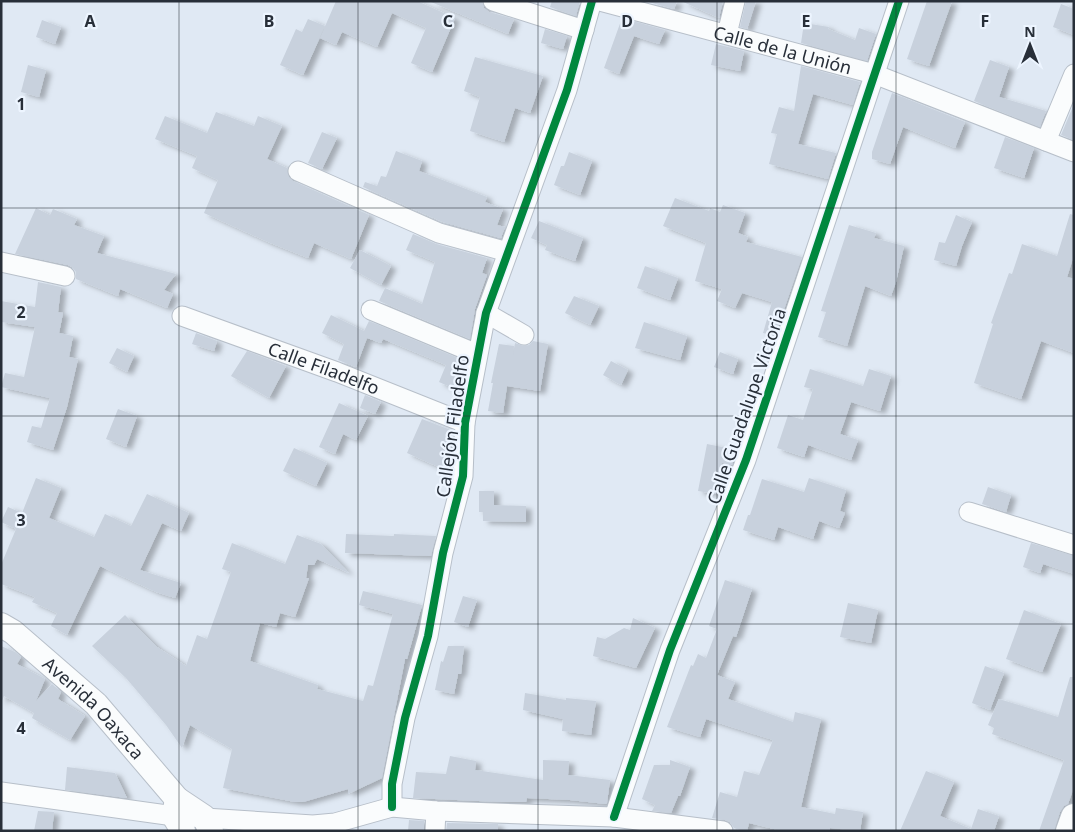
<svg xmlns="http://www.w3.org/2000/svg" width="1075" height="832" font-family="'Noto Sans',sans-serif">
  <defs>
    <filter id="shadow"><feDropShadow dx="5.5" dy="3" stdDeviation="2.5" flood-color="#0004"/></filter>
  </defs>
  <rect width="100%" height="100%" fill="#e0e9f4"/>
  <g fill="#c8d1dd" filter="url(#shadow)">
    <path d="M336 1H417L455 18 432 72 411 63 426 28 392 13 377 47 342 32 336 45 320 38Z"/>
    <path d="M482 1 484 8 489 12 514 19 508 34 431 2Z"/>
    <path d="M552 1H580L576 16 550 7Z"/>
    <path d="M645 1H677L674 9Z"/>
    <path d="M681 1H723L719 18Z"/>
    <path d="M746 1H756L747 29 740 27Z"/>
    <path d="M927 1H952L929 66 907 59Z"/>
    <path d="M1061 4 1074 9V35L1053 27Z"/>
    <path d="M622 18 665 30 659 44 634 36 619 74 604 68Z"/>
    <path d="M308 19 325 26 303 75 280 65 296 29 302 32Z"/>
    <path d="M42 20 61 27 55 44 36 37Z"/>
    <path d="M804 23 829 27 828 29 855 40 859 28 876 34 867 61 801 43Z"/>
    <path d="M545 29 567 36 563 49 541 43Z"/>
    <path d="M716 44 744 51 740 71 711 65Z"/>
    <path d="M475 57 543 76 530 113 515 108 504 142 470 131 480 97 464 91Z"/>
    <path d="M990 60 1009 67 999 97 1046 111 1040 127 974 101Z"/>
    <path d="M28 65 46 70 39 97 21 92Z"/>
    <path d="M801 66 860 82 853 105 813 94 798 144 836 153 828 179 769 164 777 134 771 133 779 107 794 111Z"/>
    <path d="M892 93 965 122 955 148 903 127 890 164 872 159V152Z"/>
    <path d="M1074 104V140L1061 135Z"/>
    <path d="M216 112 254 126 258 116 282 126 267 159 287 168 289 177 293 181 369 215 351 259 314 243 308 258 268 242 204 213 218 180 192 168 197 156 155 139 165 116 207 133Z"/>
    <path d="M322 132 337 138 322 169 308 163Z"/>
    <path d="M1005 137 1034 148 1024 178 994 168Z"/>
    <path d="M396 151 422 161 419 171 487 197 485 202 503 209 497 225 505 227 501 238 443 222 363 187 365 182 377 186 381 176 386 177Z"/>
    <path d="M569 152 592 161 580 195 554 185 561 166H564Z"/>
    <path d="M675 198 709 211 710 208 720 212 723 205 745 213 738 233 748 237 746 242 802 257 775 336 763 333 772 302 742 293 735 308 717 301 722 289 695 281 706 243 663 226Z"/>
    <path d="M36 208 50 215 53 209 77 219 74 225 104 236 97 253 176 274 164 290 173 294 167 308 120 289 118 296 76 279V272L72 267 68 265 15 254Z"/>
    <path d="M1070 214 1074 215V255L1067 277 1074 279V353L1041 341 1021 399 974 383 993 324 991 323 1009 273 1012 274 1022 244 1057 256Z"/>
    <path d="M956 215 972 222 962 246 956 266 934 260 939 242 945 243Z"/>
    <path d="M539 221 583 238 575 261 545 250 547 245 531 238Z"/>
    <path d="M849 225 876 233 874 238 904 246 896 282 891 296 865 286 847 346 818 337 826 312 821 311Z"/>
    <path d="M413 234 436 244 487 258 482 273 487 275 475 309 470 339 379 301 385 288 422 304 435 262 406 250Z"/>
    <path d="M360 250 391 266 381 285 350 268Z"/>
    <path d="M645 266 678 278 670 300 637 288Z"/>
    <path d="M38 282 61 287 58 312 63 313 59 333 73 336 69 357 78 359 67 407 53 450 27 442 32 426 41 428 50 398 1 387 5 373 24 377 35 327 1 322V301L35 307Z"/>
    <path d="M574 296 599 306 590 325 565 313Z"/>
    <path d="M331 315 364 331 369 321 465 361 463 372 455 389 439 382 446 365 383 339 381 343 367 338 356 367 338 360 344 344 322 333Z"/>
    <path d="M644 322 687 336 680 360 635 348Z"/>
    <path d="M196 333 217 341 214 351 192 344Z"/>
    <path d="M533 341 548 344 540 391 507 386 503 413 488 411 493 383H491L499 344 514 346 513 355 515 343 524 346 529 345Z"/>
    <path d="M117 348 134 356 127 372 109 363Z"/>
    <path d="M247 351 286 366 269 398 231 376Z"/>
    <path d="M720 352 738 359 733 374 714 367Z"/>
    <path d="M611 361 628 370 621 385 603 375Z"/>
    <path d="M810 369 863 386 869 369 891 376 880 411 851 402 840 434 858 440 851 460 808 445 804 457 777 448 788 415 803 420 813 389 804 387Z"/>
    <path d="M365 395 381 402 375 414 360 408Z"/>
    <path d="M339 403 368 416 356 440 343 434 335 454 319 447Z"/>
    <path d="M118 409 137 416 126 447 106 439Z"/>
    <path d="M422 419 453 431V442L450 448 452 449 443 469 407 453Z"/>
    <path d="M707 444 737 450 732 465 722 463 716 494 698 491Z"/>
    <path d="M294 448 327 463 316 486 283 471Z"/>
    <path d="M36 478 61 488 49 518 94 537 105 514 131 526 147 494 189 513 181 531 162 523 140 570 181 583 175 598 156 592 100 566 67 635 51 626 57 613 32 602 35 597 1 584V565L16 529 1 522 8 507 22 513Z"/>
    <path d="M809 478 846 490 840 511 845 513 839 528 819 521 813 539 778 527 774 540 743 530 748 515H750L762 479 804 492Z"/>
    <path d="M988 487 1011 495 1006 512 982 504Z"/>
    <path d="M479 491H494V505L526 506V522L483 521V512H479Z"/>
    <path d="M346 534 394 536V534L436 536 431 556 345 553Z"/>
    <path d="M297 535 321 544 349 573 317 559 314 565H308L306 578H309L295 617 280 613 276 627 260 623 250 661 318 685 317 689 363 701 368 685 373 686 393 614 359 605 363 591 422 605 407 659H405L382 778 348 794V789L303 802H295L223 788 232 749 190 725 182 748 166 725 126 678 92 646 125 615 157 647 186 666 197 635 207 639 231 572 222 569 232 543 285 564Z"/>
    <path d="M1031 543 1074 556V574L1043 564 1040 573 1023 567Z"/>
    <path d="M725 580 752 589 736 637 733 636 717 675 735 682 728 699 793 722 795 712 821 719 801 807 835 814 836 808 863 812 860 831 830 828V831H782L749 823 747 831H743L734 828 730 822 725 820 712 818 720 792 737 797 744 771 759 775 773 740 706 719 700 737 667 727 691 665 693 666 698 654 706 658 717 629 709 626Z"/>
    <path d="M463 596 477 600 468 627 454 622Z"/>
    <path d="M848 603 878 610 871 643 840 637Z"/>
    <path d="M1024 610 1061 624 1042 672 1006 659Z"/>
    <path d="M633 618 655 628 636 668 593 656 597 637 605 639 624 628 630 630Z"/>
    <path d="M1 646 15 652 21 657 17 664 45 679 36 701 52 684 61 692 58 699 85 716 70 740 32 718 34 713 4 696 1 703Z"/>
    <path d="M448 646H464L461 674H458L454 694 435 690 441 661 443 662Z"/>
    <path d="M985 666 1004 673 990 710 972 703Z"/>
    <path d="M1070 677H1074V787L1068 804 1064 806 1060 812 1054 831H1039L1064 760 992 734 994 728 988 725 999 699 1058 717Z"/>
    <path d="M525 693 566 700V698L596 701 591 735 562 731 563 719 523 710Z"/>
    <path d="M450 756 476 761 475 770 543 780V760L569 761 568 775 610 780 607 803 606 804 570 800 527 798 526 802H501L413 798 416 772 446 774Z"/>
    <path d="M670 760 690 767 680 796H678L671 813 652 811 655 805 642 799 654 765H670Z"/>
    <path d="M67 767 115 773 127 798 65 790Z"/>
    <path d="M926 771 954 782 940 816 971 829 978 809 999 816 994 831H900Z"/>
    <path d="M38 811 54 812 52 831H34Z"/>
    <path d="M409 820 424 821V831H408Z"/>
    <path d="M447 823 498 824V831H446Z"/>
  </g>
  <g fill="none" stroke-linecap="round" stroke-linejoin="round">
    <defs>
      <g id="minor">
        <path d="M493 1 584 30"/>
        <path id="s1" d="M600 1 874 74 1074 152"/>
        <path d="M727 34 735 1"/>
        <path d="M1046 141 1074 74"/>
        <path d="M298 171 439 233 508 252"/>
        <path d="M1 262 65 276"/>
        <path d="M371 310 477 354"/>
        <path d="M486 313 524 335"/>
        <path id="s2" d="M182 316 337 372 465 423"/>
        <path d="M969 512 1074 545"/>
        <path d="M1 792 174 816 313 825 335 823 392 807 436 811 614 817 723 831"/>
        <path d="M392 807V784L405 718 428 636 443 553 463 476 465 423 486 313 567 90 592 1"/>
        <path d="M614 817 670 650 746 460 899 1"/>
        <path d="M435 831 436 811"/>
      </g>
      <g id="tertiary">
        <path id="s3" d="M1 625 13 632 96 704 177 799 204 817 211 831"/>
        <path d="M177 799 174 816 183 831"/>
      </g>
      <path id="secondary" d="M1069 831 1074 817"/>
    </defs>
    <use href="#minor" stroke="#b7bfc9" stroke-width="21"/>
    <use href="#tertiary" stroke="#b7bfc9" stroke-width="26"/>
    <use href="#secondary" stroke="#b7bfc9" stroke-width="28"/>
    <use href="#minor" stroke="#fafcfd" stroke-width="19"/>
    <use href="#tertiary" stroke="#fafcfd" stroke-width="24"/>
    <use href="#secondary" stroke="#fafcfd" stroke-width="26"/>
    <defs>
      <g id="cycleway">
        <path d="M392 807V784L405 718 428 636 443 553 463 476 465 423 486 313 567 90 592 1"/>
        <path d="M614 817 670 650 746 460 899 1"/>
      </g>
    </defs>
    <use href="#cycleway" stroke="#edf5ff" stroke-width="11"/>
    <use href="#cycleway" stroke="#00873e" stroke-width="8"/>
  </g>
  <path fill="none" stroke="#282f39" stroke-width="1" stroke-opacity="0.55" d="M179 1V831M358 1V831M538 1V831M717 1V831M896 1V831M1 208H1074M1 416H1074M1 624H1074"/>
  <g text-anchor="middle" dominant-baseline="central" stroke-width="4.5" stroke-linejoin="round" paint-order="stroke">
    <g font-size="18" fill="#282f39" stroke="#edf5ff">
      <text stroke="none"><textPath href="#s1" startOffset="189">Calle de la Unión</textPath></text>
      <text stroke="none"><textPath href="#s2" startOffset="151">Calle Filadelfo</textPath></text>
      <text transform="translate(746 406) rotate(-71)">Calle Guadalupe Victoria</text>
      <text transform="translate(452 426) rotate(-82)">Callejón Filadelfo</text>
      <text stroke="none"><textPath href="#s3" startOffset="125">Avenida Oaxaca</textPath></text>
    </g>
  </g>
  <g font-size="16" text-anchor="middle" font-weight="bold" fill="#282f39" stroke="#edf5ff" stroke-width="4.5" stroke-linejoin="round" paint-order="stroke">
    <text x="90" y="27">A</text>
    <text x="269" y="27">B</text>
    <text x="448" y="27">C</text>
    <text x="627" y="27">D</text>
    <text x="806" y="27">E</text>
    <text x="985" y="27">F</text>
    <text x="21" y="110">1</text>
    <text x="21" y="318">2</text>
    <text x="21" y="526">3</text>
    <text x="21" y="734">4</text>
  </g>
  <rect width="1075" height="832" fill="none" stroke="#282f39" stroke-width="5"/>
  <g transform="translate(1030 45)" stroke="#edf5ff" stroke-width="4" paint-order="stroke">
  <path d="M0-4L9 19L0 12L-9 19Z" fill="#282f39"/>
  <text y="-8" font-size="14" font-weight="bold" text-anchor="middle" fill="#282f39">N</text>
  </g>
</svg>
